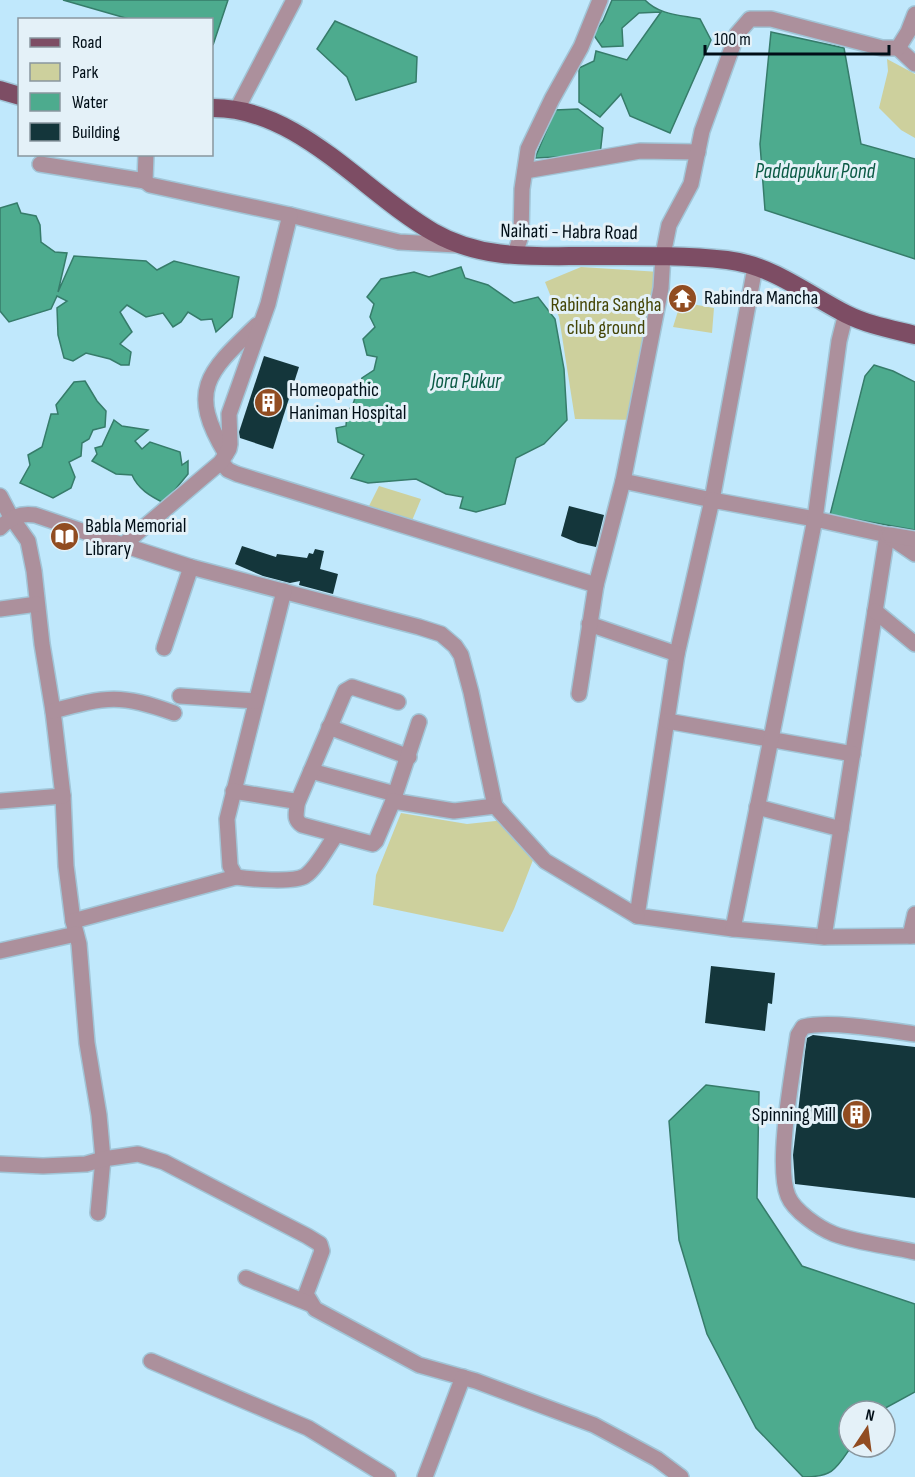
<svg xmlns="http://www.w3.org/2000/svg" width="915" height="1477" font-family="'Sofia Sans Condensed',sans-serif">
  <rect width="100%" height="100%" fill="#c0e8fc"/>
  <g fill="#cdd09d">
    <path d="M887 59 915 74V138L901 130 879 108 888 71Z"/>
    <path d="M581 267 660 272 642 420 575 419 559 317 545 282Z"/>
    <path d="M692 304 714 308 712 333 673 327 678 311 690 312Z"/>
    <path d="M379 486 421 499 411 523 368 508Z"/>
    <path d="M401 813 467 824 505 820 533 860 514 909 503 932 373 905 376 875Z"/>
  </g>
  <g fill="#4dab8e" stroke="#367c6a" stroke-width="1.5">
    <path d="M63 0H228L213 45 212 20 129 19Z"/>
    <path d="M612 0H645C659 15 681 15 700 19L711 40 670 133 630 116 621 94 600 117 579 102V68L594 61 596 51 627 60 661 12 639 13 622 28 623 46 602 47 593 34 603 21Z"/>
    <path d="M335 21 417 57 416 82 356 100 347 77 317 49Z"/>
    <path d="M771 32 844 48 861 144 915 159V259L765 210 760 144Z"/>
    <path d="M578 109 603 128 600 155 535 158 555 110Z"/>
    <path d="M17 203 21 213 36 216 40 225 41 242 55 252 67 253 58 292 74 256 146 261 157 270 174 261 239 277 232 317 216 332 212 319 201 320 188 312 181 322 173 327 163 313 146 317 127 305 120 312 132 332 120 344 131 352 129 365H121L110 359 86 353 73 361 64 358 58 335 57 308 67 301 57 296 51 309 9 322 0 311V208Z"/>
    <path d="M461 267 465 278 488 285 514 303 538 297 555 319 564 369 567 420 544 444 516 458 505 504 476 512 460 508 463 497 446 494 416 479 368 483 351 478 364 455 338 442 336 428 346 426 347 413 353 404 362 378 374 370 377 357 367 355 363 339 375 327 370 317 374 304 367 297 381 279 414 272 429 277Z"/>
    <path d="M874 365 893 371 915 382V530L830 515 865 376Z"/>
    <path d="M85 381 97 401 106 411 105 427 93 430 89 439 82 443 81 456 69 462 75 477 71 488 53 498 20 483 30 465 28 455 42 447 51 414H58L56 405 74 382Z"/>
    <path d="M114 420 122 426 148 430 135 441 142 449 150 442 180 452 182 465 188 461V474L164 503C150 496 138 489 132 475L116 474 92 461 97 454 95 448 102 446Z"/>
    <path d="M706 1085 759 1092 757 1198 802 1266 915 1304V1392L880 1411H849V1447H851C836 1469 833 1477 803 1477L756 1428 707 1334 679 1240 669 1121Z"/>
  </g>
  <g fill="#14363b">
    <path d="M677 285 693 289 690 310 673 307Z"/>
    <path d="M264 356 299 367 273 449 240 438 239 432Z"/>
    <path d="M569 506 604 515 596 547 578 543 561 536Z"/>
    <path d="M56 532 72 538 69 550 56 549Z"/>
    <path d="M242 546 276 557 277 554 307 558 309 553 313 554 315 549 324 551 320 569 338 574 333 594 299 585 300 581 290 583 263 576 235 564Z"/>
    <path d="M711 966 775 973 772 1004 768 1003 765 1031 705 1023Z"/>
    <path d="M813 1035 915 1047V1198L795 1184 793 1155 805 1052 807 1038Z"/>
  </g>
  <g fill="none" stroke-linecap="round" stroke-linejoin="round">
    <defs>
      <g id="minor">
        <path d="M898 48 915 64"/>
        <path d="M237 109 294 0"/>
        <path d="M40 164 145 181"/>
        <path d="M525 171 640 151 698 152"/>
        <path d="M290 215 399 242 457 245"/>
        <path d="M514 256 521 236 522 189 528 149 552 99 581 47 600 0"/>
        <path d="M226 454C187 390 208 372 257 325"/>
        <path d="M221 462 228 470 237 474 596 585"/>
        <path d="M623 481 712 500 755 267"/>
        <path d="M0 496 11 517 28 541 34 571 42 644 53 711 63 796 66 866 73 921 79 944 87 1043 99 1115 103 1159 98 1213"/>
        <path d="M712 500 815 519 887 535 824 937 733 929 637 916 677 654Z"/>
        <path d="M0 528C11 517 19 513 35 515L123 545 221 462 229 449 230 444 229 414 268 304 290 215 150 185 145 181 146 154"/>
        <path d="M887 535 915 554"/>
        <path d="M890 535 915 539"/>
        <path d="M123 545 191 567 419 627 441 634 455 646 461 655 471 692 495 806 545 861 637 916"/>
        <path d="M284 591 227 819 230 866 236 877C250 879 293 883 305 876 316 869 328 846 336 835"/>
        <path d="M0 609 37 604"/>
        <path d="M875 611 915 644"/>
        <path d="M589 624 677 654"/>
        <path d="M164 648 191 567"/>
        <path d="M579 694 596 585 623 481 661 288 663 255 669 225 691 184 702 131 737 34 750 19H771L882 48H898L908 32 915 14"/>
        <path d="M180 696 256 701"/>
        <path d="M53 711C107 696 121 694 174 713"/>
        <path d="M667 721 853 754"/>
        <path d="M329 727 409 757"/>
        <path d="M311 771 395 794"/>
        <path d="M233 791 294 801 297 804C297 813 293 819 302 825L373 844 376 841 393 801 419 722"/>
        <path d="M0 801 63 796"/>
        <path d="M393 801 454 811 495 806"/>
        <path d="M297 804 345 691 352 687 398 702"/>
        <path d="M757 807 841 829"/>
        <path d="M73 921 236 877"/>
        <path d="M733 929 815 519 839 341 846 313"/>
        <path d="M910 936 915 914"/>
        <path d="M824 937 915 936"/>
        <path d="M0 951 76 934"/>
        <path d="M915 1034C887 1030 829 1020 803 1027L798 1035C793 1071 775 1165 788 1196 794 1211 819 1228 834 1234 858 1243 889 1246 915 1252"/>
        <path d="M0 1164 43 1166 86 1164 103 1159 138 1154 164 1162 307 1236 320 1244 322 1251 306 1294 315 1309 419 1365 476 1381 594 1425 657 1459 681 1477"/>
        <path d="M246 1278 310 1304"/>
        <path d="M151 1361 308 1428 388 1477"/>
        <path d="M425 1477 463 1377"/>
      </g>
      <g id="major">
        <path d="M0 90 20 96"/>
        <path d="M212 108C298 107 363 192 433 232 481 260 534 256 587 256 634 256 681 255 727 260 772 265 807 294 846 314 868 325 891 329 915 335"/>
      </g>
    </defs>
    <use href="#minor" stroke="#a1c5d7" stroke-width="18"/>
    <use href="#major" stroke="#a1c5d7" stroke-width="21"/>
    <use href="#minor" stroke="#ac909c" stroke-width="15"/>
    <use href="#major" stroke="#7d4d64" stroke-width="18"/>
  </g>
  <defs>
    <symbol id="temple-disc" viewBox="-11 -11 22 22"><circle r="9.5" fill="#914c21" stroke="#e4f1f8"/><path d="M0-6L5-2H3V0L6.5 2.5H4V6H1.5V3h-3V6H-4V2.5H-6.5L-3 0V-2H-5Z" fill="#fff"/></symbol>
    <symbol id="building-disc" viewBox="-11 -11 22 22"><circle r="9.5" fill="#914c21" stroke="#e4f1f8"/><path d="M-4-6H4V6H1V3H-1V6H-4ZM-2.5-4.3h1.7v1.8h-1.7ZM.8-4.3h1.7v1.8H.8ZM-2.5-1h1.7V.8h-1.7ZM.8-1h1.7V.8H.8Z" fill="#fff"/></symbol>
    <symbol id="library-disc" viewBox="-11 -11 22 22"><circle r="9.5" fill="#914c21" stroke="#e4f1f8"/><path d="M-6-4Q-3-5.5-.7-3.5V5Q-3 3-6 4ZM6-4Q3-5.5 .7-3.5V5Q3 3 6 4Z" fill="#fff"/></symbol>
  </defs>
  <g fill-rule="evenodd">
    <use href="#temple-disc" x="666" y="282" width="33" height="33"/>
    <use href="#building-disc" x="252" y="386" width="33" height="33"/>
    <use href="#library-disc" x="48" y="520" width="33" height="33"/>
    <use href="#building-disc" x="840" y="1098" width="33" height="33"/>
  </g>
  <g text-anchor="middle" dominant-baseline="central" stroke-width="6" stroke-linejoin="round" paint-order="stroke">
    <g font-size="20" fill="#000e17" stroke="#e4f1f8">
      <text transform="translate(569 232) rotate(1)">Naihati - Habra Road</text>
    </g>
    <g font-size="20" fill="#000e17" stroke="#e4f1f8" text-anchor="start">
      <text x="704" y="298">Rabindra Mancha</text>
      <text x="289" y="390">Homeopathic<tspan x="289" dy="23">Haniman Hospital</tspan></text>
      <text x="85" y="526">Babla Memorial<tspan x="85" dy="23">Library</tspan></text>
      <text x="836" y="1115" text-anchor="end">Spinning Mill</text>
    </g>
    <g font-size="20" fill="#444506" stroke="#e4f1f8">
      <text x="606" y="305">Rabindra Sangha<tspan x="606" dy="23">club ground</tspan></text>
    </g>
    <g font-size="21" font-style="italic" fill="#0b5a45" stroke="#e4f1f8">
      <text x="815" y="171">Paddapukur Pond</text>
      <text x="466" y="381">Jora Pukur</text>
    </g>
  </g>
  <rect x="18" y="18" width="195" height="138" fill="#e4f1f8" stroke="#89969e" stroke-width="1.5"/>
  <rect x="30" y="38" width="30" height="9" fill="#7d4d64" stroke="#89969e" stroke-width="1.5"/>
  <text x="72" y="48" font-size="18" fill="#000e17">Road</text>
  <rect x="30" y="63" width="30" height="18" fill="#cdd09d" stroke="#89969e" stroke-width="1.5"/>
  <text x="72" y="78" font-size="18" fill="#000e17">Park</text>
  <rect x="30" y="93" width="30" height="18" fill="#4dab8e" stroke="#89969e" stroke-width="1.5"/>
  <text x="72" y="108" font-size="18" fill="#000e17">Water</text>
  <rect x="30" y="123" width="30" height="18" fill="#14363b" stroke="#89969e" stroke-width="1.5"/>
  <text x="72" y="138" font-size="18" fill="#000e17">Building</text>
  <g transform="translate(867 1429) rotate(13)"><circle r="28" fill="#e4f1f8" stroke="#89969e" stroke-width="1.5"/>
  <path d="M0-4.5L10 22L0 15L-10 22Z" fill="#914c21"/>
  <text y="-9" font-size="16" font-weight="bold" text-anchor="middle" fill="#000e17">N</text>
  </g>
  <path d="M705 45v9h184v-9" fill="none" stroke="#000e17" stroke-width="3"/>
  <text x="714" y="45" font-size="18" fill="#000e17" stroke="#e4f1f8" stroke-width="4.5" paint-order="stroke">100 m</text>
</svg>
